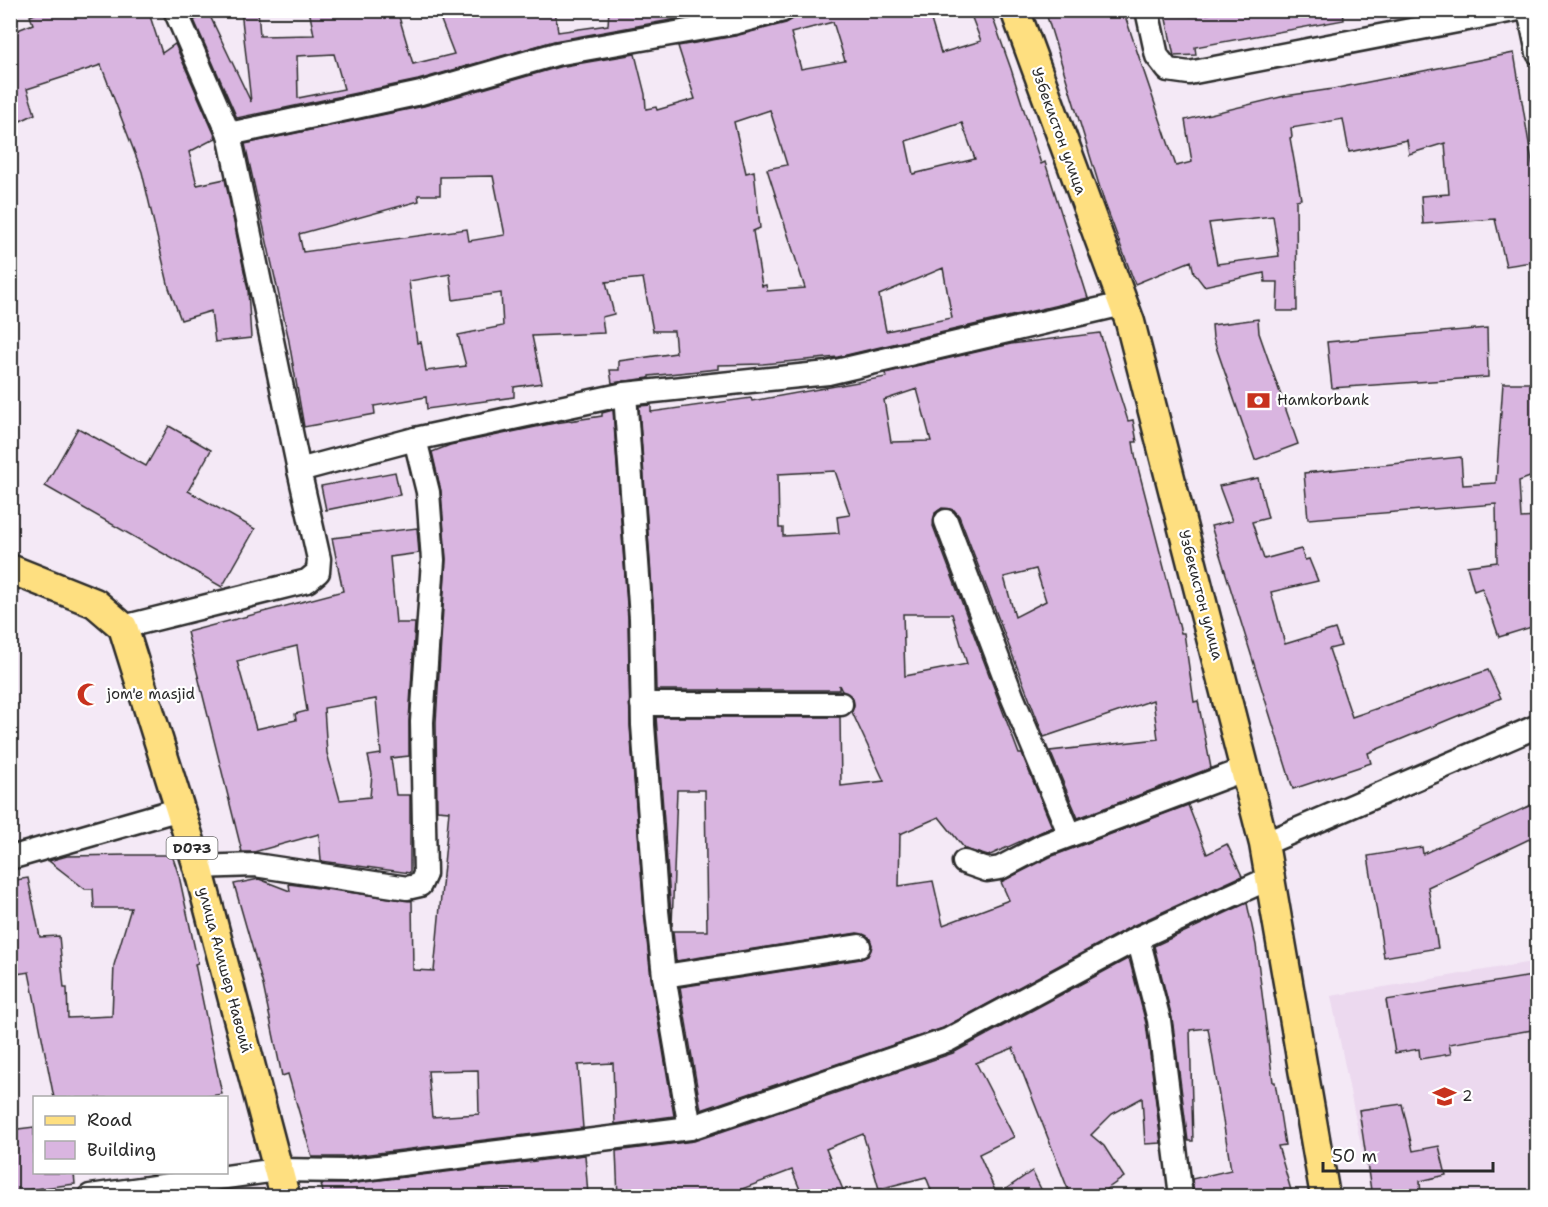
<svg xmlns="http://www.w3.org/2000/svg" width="1548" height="1207" font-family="'Shantell Sans',sans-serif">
  <rect width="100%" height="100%" fill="#f4e9f6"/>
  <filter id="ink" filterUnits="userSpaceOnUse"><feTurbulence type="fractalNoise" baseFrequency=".0167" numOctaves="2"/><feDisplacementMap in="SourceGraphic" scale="12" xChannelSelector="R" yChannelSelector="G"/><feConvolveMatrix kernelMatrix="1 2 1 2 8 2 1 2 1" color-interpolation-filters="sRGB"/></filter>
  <g filter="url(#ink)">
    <path fill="#ecd9ef" d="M1537 961V1196H1371L1331 996Z"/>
    <g fill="#d9b5e0" stroke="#2b2b2b" stroke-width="1.5" fill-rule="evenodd">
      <path d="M44 10H148L162 53 175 44 216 138 189 152 197 185 225 179 248 290 251 338 215 342 211 311 181 320 169 288 142 172 101 65 27 89 35 114 10 126V33L33 24 30 16Z"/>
      <path d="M241 10H258L260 36 314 35 309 10H397L413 64 454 54 437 10H555L558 32 608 25 609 10H726L554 41 418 80 237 118 194 20 209 14 251 102ZM334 54 344 89 298 98 297 56Z"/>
      <path d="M796 10H928L941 53 981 41 969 10H990L1011 69 1041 164 1045 162 1088 298 838 357 763 364 718 365V369L649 376V378L612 383 610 370H619V361L676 353 674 331H653L643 278 606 282 614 314 602 317 604 333 532 336 542 383 514 387V397L427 409 426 397 374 406 375 414 304 427 288 336 245 144 424 106 559 67 635 54 645 94 646 109 656 107 657 110 695 99 678 46 735 36 786 23 793 19ZM833 22 845 61 801 69 791 33ZM770 110 787 165 767 169 805 288 767 291 766 285 762 286 753 231 760 228 754 171 746 173 734 122ZM962 123 975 159 913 174 906 141ZM493 176 505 235 469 241 467 229 303 252 299 234 419 201 418 195H440V177ZM943 268 952 318 886 331 879 295ZM450 274 453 300 501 293 503 326 458 335 466 366 426 371 421 342 417 343 409 281Z"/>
      <path d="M1045 10H1123L1176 166 1192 162 1185 120 1285 96 1333 89 1514 53 1538 198V261L1506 266 1495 219 1423 224 1421 196 1449 194 1445 143 1409 154 1407 140 1349 152 1343 119 1291 128 1292 137 1290 138 1301 199 1296 200 1297 311H1277L1278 282H1265L1264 273 1204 286 1194 273 1191 261 1135 284 1104 201ZM1273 216 1279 256 1217 264 1209 223Z"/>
      <path d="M1164 10H1189L1190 16 1238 10H1343L1344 20 1195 47 1196 55 1174 56Z"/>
      <path d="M1258 319 1259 333 1298 444 1255 460 1213 338 1212 325Z"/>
      <path d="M1487 328 1488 377 1332 388 1327 342Z"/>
      <path d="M1100 333 1128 421 1133 420 1137 442H1133L1136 460 1181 633H1184L1194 702 1198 701 1211 768 1078 818 1050 751 1158 739 1153 700 1044 737 959 516 954 510 942 508 935 513 933 526 1019 754H1022L1052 827 988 856 965 849 939 817 900 834 899 886 933 881 943 925 1009 900 1001 882 1050 857 1188 805 1207 854 1227 844 1242 876 1132 926 943 1028 701 1110 680 987 861 959 868 956 872 945 869 937 857 933 676 961 673 931H707L705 790H677L672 926 656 717H840L841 786 884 781 852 712 854 705 853 698 842 691 839 685V690H656L654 617 639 406 651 405V412L751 398 752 401 886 377 885 373 1011 344ZM917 389 931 441 891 442 884 400ZM835 471 850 515 837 517 839 533 783 536V528H779L778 474ZM1036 569 1046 601 1015 617 1004 577ZM903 614H952L967 664 905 676Z"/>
      <path d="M1503 383H1538V474L1519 481 1521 518 1538 517V625L1499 637 1482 588 1474 591 1467 566 1497 562 1496 504 1308 519 1304 473 1461 457 1463 485 1496 483Z"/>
      <path d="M613 410 628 619 630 726 644 912 651 978 674 1116 615 1124 613 1063 578 1065 583 1128 345 1157H312L288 1074 282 1076 263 985 234 884 259 879 290 891 289 884 412 901 413 970 434 971 449 811 437 810 436 722 446 559 441 491 432 452 450 445 555 423 602 416V413ZM478 1070 479 1114 432 1117 428 1071Z"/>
      <path d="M169 426 211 450 188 491 255 529 222 587 45 486 78 428 146 466Z"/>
      <path d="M395 472 400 495 326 510 321 486Z"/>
      <path d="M1258 478 1268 518 1252 522 1264 559 1301 549 1305 560 1309 559 1318 581 1271 592 1285 644 1335 629 1341 646 1329 649 1352 717 1488 670 1501 698 1368 753 1371 763 1293 789 1211 526 1232 521 1219 486Z"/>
      <path d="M417 528 419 553 390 557 396 623H415L409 721V756L391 758 396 795H410V873L321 861 319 834 254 852H242L187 632 343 591 332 538ZM297 646 307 711 295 714 296 720 256 729 237 661ZM376 699 381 754 368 756 372 774 370 797 340 800 327 753 324 708Z"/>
      <path d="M1538 802V835L1428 887 1438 948 1384 957 1368 856 1422 847 1423 854Z"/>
      <path d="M128 855H172L179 876 198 963 195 964 222 1094 199 1098H54L29 972 10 975V881L28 878 40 937 59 936 64 988H67L68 1018 112 1016 114 965 131 908H94L93 889H85L49 861 67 856Z"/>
      <path d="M1247 903 1256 945 1273 1082H1275L1285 1145 1278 1146 1293 1197H1270L1268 1192 1248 1197H1194L1192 1179 1231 1170 1208 1028 1190 1030 1193 1141H1188L1172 1018 1154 946Z"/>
      <path d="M1129 958 1146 1023 1161 1143 1145 1144 1142 1098 1112 1114 1091 1135 1104 1146 1124 1177 1095 1197H1071L1013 1048 976 1063 1014 1137 979 1154 997 1195 1032 1171 1045 1197H934L926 1177 879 1189 863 1134 826 1149 846 1197H803L792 1170 721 1197H618L616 1151 694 1141 953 1053Z"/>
      <path d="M1538 975V1029L1449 1044 1451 1054 1420 1059 1419 1049 1395 1053 1386 1000Z"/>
      <path d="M1402 1104 1413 1151 1439 1146 1446 1175 1420 1181 1421 1197H1372L1359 1110Z"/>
      <path d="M34 1127V1173H74L75 1184 10 1192V1130Z"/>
      <path d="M585 1155 588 1195 514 1197V1192L477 1191 478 1197H324L321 1184H348Z"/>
    </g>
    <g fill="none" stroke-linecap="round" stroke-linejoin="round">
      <defs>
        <g id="minor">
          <path d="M175 10 229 134"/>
          <path d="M1147 10 1157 56 1168 70 1189 73 1514 10"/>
          <path d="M1529 10 1538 53"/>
          <path d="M625 394 641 618 643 725 657 911 664 976 690 1128"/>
          <path d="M299 470 229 134 421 93 556 54 733 23 783 10"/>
          <path d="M946 521 1012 696 1070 835"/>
          <path d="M123 627 307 581 318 572 319 559 299 470 415 439 625 394 828 373 1123 304"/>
          <path d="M642 704H841"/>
          <path d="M1264 844 1538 726"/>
          <path d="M10 858 180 809"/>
          <path d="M964 862 987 870 1000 868 1044 845 1246 769"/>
          <path d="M198 867 255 865 407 888 420 885 425 874 422 722 433 560 428 492 415 439"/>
          <path d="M1138 938 1159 1020 1181 1196"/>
          <path d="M664 976 859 946"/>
          <path d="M90 1196 277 1170 346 1171 690 1128 948 1040 1138 938 1270 878"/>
        </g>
        <g id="major">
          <path d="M1015 10 1130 322 1264 844 1325 1196"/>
          <path d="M10 569 95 603 123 627 198 867 285 1196"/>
        </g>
      </defs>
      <use href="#minor" stroke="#2b2b2b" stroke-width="27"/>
      <use href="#major" stroke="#2b2b2b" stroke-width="33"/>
      <use href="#minor" stroke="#fff" stroke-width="22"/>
      <use href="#major" stroke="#fedf80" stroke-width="28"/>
    </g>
  </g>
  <defs>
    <symbol id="bank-bare" viewBox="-9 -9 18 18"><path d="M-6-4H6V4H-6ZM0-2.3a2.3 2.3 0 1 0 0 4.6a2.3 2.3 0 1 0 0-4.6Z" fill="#c8321e" stroke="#fff" stroke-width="2.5" paint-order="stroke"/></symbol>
    <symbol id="mosque-bare" viewBox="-9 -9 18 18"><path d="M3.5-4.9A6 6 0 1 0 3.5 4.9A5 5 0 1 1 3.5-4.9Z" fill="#c8321e" stroke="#fff" stroke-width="2.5" paint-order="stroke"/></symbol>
    <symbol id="school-bare" viewBox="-9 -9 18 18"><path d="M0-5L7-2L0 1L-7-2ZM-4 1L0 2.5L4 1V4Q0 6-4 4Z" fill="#c8321e" stroke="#fff" stroke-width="2.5" paint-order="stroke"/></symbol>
  </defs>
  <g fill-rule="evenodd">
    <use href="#bank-bare" x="1242" y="384" width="33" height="33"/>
    <use href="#mosque-bare" x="72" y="678" width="33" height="33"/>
    <use href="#school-bare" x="1428" y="1080" width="33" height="33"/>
  </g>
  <g text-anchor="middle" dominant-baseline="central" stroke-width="4.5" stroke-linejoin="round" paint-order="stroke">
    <rect fill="#fff" stroke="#6b6b6b" stroke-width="1.5" x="166.5" y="837" width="51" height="22" rx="4.5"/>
    <g font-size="14" font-weight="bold" fill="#2b2b2b">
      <text x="192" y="848">D073</text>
    </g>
    <g font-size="15" fill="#2b2b2b" stroke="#fff">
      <text transform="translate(1059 131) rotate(70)">Узбекистон улица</text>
      <text transform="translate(1201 595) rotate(75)">Узбекистон улица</text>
      <text transform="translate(225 970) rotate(75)">улица Алишер Навоий</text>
    </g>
    <g font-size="15" fill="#2b2b2b" stroke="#fff" text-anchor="start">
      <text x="1277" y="400">Hamkorbank</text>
      <text x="107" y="694">jom'e masjid</text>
      <text x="1462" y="1096">2</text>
    </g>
  </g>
  <rect width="1548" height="1207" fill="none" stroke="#fff" stroke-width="36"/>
  <rect x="18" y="18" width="1512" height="1171" fill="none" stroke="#2b2b2b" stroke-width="2" filter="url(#ink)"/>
  <rect x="33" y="1096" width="195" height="78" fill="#ffffff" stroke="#aaaaaa" stroke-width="1.5"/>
  <rect x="45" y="1116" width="30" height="9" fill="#fedf80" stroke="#aaaaaa" stroke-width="1.5"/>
  <text x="87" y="1126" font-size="18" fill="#2b2b2b">Road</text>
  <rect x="45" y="1141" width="30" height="18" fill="#d9b5e0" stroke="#aaaaaa" stroke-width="1.5"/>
  <text x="87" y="1156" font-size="18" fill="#2b2b2b">Building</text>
  <path d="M1323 1162v9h170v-9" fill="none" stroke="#2b2b2b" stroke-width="3"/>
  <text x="1332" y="1162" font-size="18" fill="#2b2b2b" stroke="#ffffff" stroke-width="4.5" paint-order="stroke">50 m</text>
</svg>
